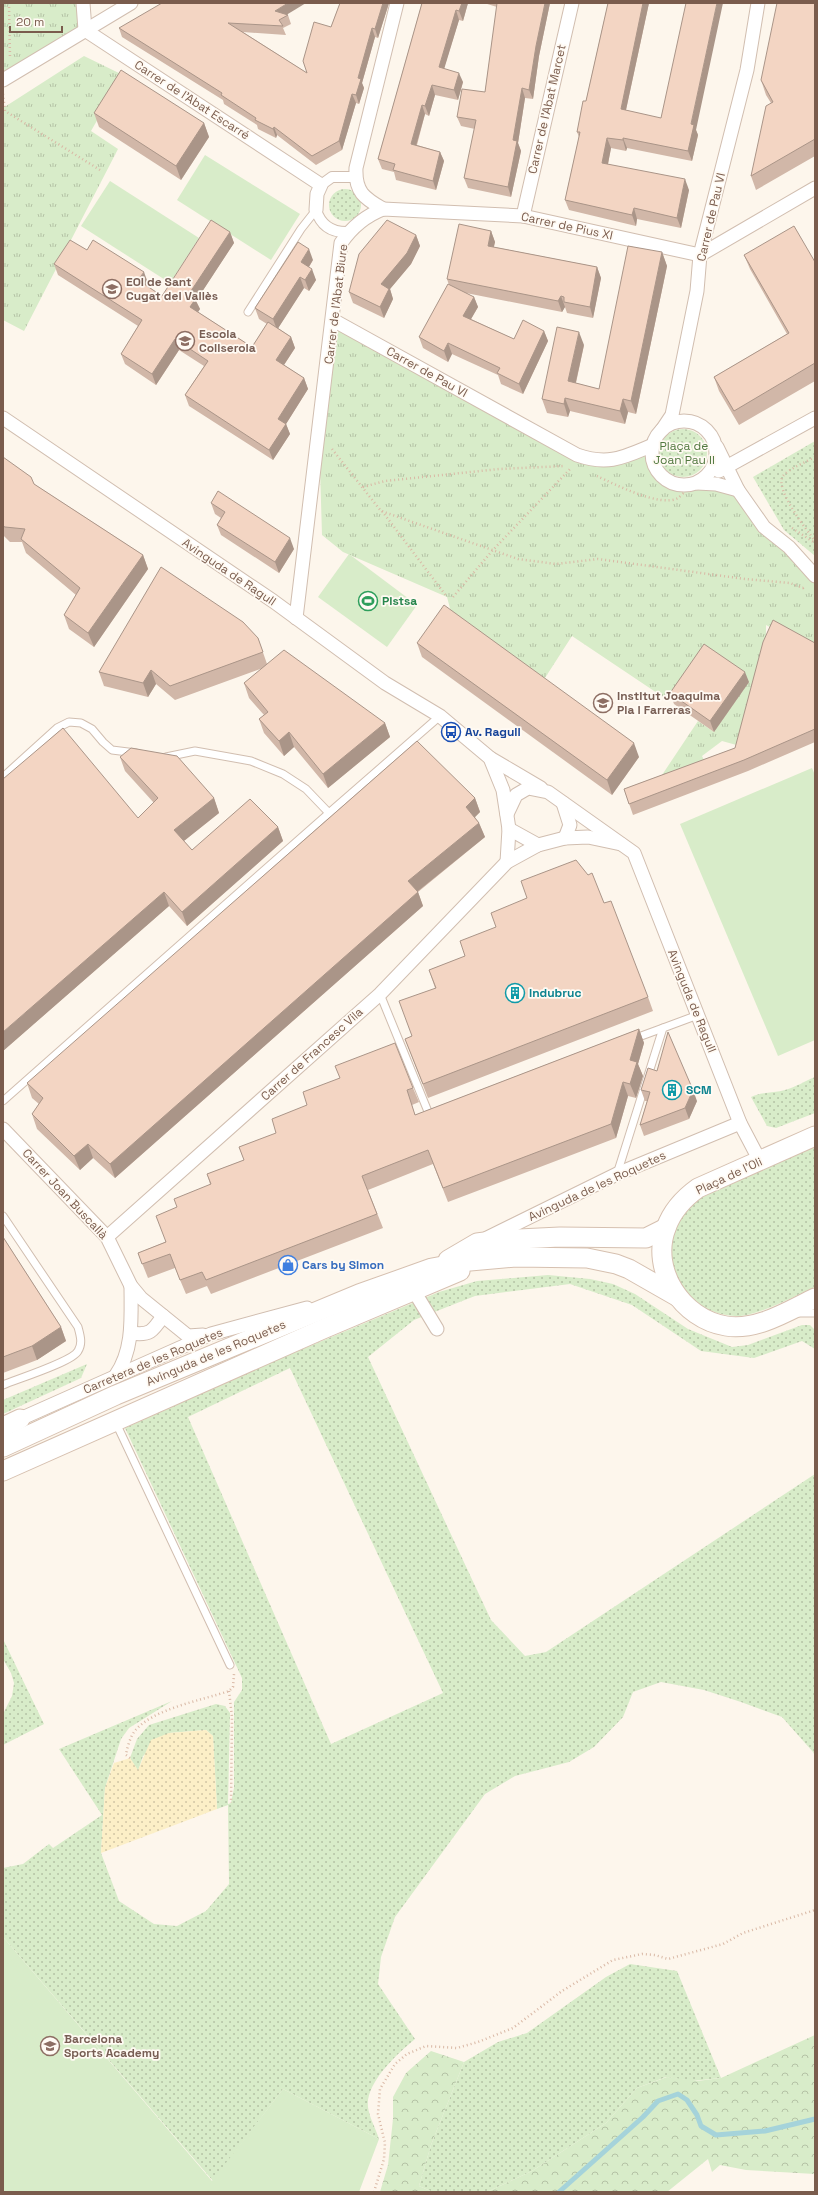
<svg xmlns="http://www.w3.org/2000/svg" width="818" height="2195" font-family="'Space Grotesk',sans-serif">
  <defs>
    <pattern id="grass-dots" width="8" height="8" patternUnits="userSpaceOnUse"><rect width="8" height="8" fill="#d8ecc9"/><path d="M2 2h.1M6 6h.1" fill="none" stroke="#b4c2a5" stroke-width="1.8" stroke-linecap="round"/></pattern>
    <pattern id="forest-crowns" width="20" height="18" patternUnits="userSpaceOnUse"><rect width="20" height="18" fill="#d8ecc9"/><path d="M2 6a3 3 0 1 1 6 0M12 15a3 3 0 1 1 6 0" fill="none" stroke="#b4c2a5"/></pattern>
    <pattern id="sand-dots" width="8" height="8" patternUnits="userSpaceOnUse"><rect width="8" height="8" fill="#fcefc7"/><path d="M2 2h.1M6 6h.1" fill="none" stroke="#d1c5a4" stroke-width="1.8" stroke-linecap="round"/></pattern>
    <pattern id="park-tufts" width="24" height="20" patternUnits="userSpaceOnUse"><rect width="24" height="20" fill="#d8ecc9"/><path d="M3 7l-1-3M5 7V3M7 7l1-3M15 17l-1-3M17 17v-4M19 17l1-3" fill="none" stroke="#b4c2a5"/></pattern>
  </defs>
  <rect width="100%" height="100%" fill="#fdf6ec"/>
  <g fill="url(#grass-dots)" fill-rule="evenodd">
    <circle cx="345" cy="205" r="16"/>
    <circle cx="683" cy="453" r="24"/>
    <path d="M815 441V556L784 530 753 477Z"/>
    <path d="M815 1077V1113L776 1128 767 1126 751 1097C760 1092 775 1093 785 1090 796 1087 805 1081 815 1077Z"/>
    <path d="M815 1146V1287C796 1295 755 1318 735 1316 690 1313 658 1274 674 1229 679 1217 688 1208 696 1200Z"/>
    <path d="M548 1275 590 1279 613 1284 635 1294 688 1329 732 1347 748 1345 802 1325H810L815 1330V1349L802 1341 754 1358 701 1351 632 1305 570 1284 475 1296 414 1320 368 1357 491 1620 525 1656 546 1652 815 1474V1756L813 1752 782 1717 741 1702 704 1690 661 1682 633 1692 623 1717 594 1747 569 1762 515 1776 485 1794 395 1917 381 1957 378 1984 415 2039C398 2053 365 2083 368 2107 369 2117 376 2129 379 2139L283 2089 213 2181 3 1937V1868L23 1864 49 1844 53 1848 102 1815 59 1749 172 1701 129 1728 121 1739 105 1788 101 1853 119 1901 154 1924 177 1926 206 1911 229 1884 228 1805 217 1809 213 1736 206 1730 169 1733 143 1756 138 1771 130 1758 137 1739 149 1725 216 1704 225 1706 230 1713 228 1804 231 1803 234 1788V1702L242 1690V1678L125 1428 286 1356 439 1292 477 1281ZM290 1368 443 1693 331 1744 188 1417Z"/>
    <path d="M87 1364 81 1378 3 1414V1400Z"/>
    <path d="M3 1639 44 1724 3 1745V1714L12 1696 14 1683 11 1673 3 1659Z"/>
    <path d="M630 1964 677 1971 721 2078 692 2081 666 2077 637 2088 606 2123 532 2171 489 2191 433 2192 419 2186 431 2145 464 2062 498 2042 527 2033 606 1977Z"/>
  </g>
  <g fill="url(#forest-crowns)">
    <path d="M815 2035V2174L746 2170 720 2165 712 2172 708 2159 667 2192H481L489 2191 532 2171 606 2123 637 2088 667 2077 697 2081 721 2078Z"/>
    <path d="M431 2051 464 2062 431 2145 419 2186 433 2192H380L388 2165 393 2119V2097L406 2073Z"/>
  </g>
  <path fill="url(#sand-dots)" d="M206 1730 213 1736 217 1809 101 1853 105 1788 114 1763 130 1758 138 1770 151 1740 169 1733Z"/>
  <g fill="url(#park-tufts)">
    <path d="M3 3H83L85 30 3 79Z"/>
    <path d="M84 56 123 75 91 131 118 149 24 331 3 320V108Z"/>
    <path d="M333 320 595 461 653 445C651 463 660 481 679 485 685 486 690 484 695 484 709 486 723 488 738 490L815 578V651L766 625V637L740 746 722 741 702 756 705 762 672 782 662 775 698 721 714 732 701 651 666 699 572 636 543 681 451 612 447 597 343 552 322 535 319 434Z"/>
  </g>
  <g fill="#d8ecc9">
    <path d="M205 155 300 214 271 260 177 200Z"/>
    <path d="M110 181 199 238 170 283 81 226Z"/>
    <path d="M349 554 417 605 387 647 318 597Z"/>
    <path d="M812 768 815 775V1040L778 1056 680 824Z"/>
    <path d="M3 1937 212 2181 283 2089 379 2139 359 2192H3Z"/>
  </g>
  <g fill="none" stroke-linecap="round" stroke-linejoin="round">
    <path stroke="#a5d3da" stroke-width="5" d="M559 2192 643 2117 658 2101 678 2094 687 2100 697 2115 701 2126 716 2135 765 2131 815 2119"/>
    <defs>
      <g id="service">
        <path d="M248 312 301 229 316 210"/>
        <path d="M166 757 195 751 251 761 283 774 306 789 329 813 440 716"/>
        <path d="M3 777 57 728 69 722 81 723 92 729 103 742 112 750 136 753"/>
        <path d="M380 994 429 1114 432 1113"/>
        <path d="M633 1039 663 1028"/>
        <path d="M3 1101 329 813"/>
        <path d="M617 1174 663 1028 698 1015"/>
        <path d="M3 1216 78 1327C80 1335 83 1343 78 1351 72 1362 17 1379 3 1385"/>
        <path d="M798 1313H815"/>
        <path d="M116 1423 230 1665"/>
      </g>
      <g id="pedestrian">
        <path d="M321 185 332 177H356"/>
        <path d="M316 210C321 226 332 233 349 232"/>
      </g>
      <g id="minor">
        <path d="M83 3 85 30"/>
        <path d="M85 30 321 185 317 194 316 210"/>
        <path d="M3 80 131 3"/>
        <path d="M383 209C364 198 355 192 356 168L397 3"/>
        <path d="M523 216 572 3"/>
        <path d="M333 320 577 455C609 466 624 457 653 445"/>
        <path d="M3 418 273 601 385 683 440 716 490 758 503 790 509 829 507 862"/>
        <circle cx="684" cy="453" r="32"/>
        <path d="M662 430 672 415 697 291 700 255 747 70 758 3"/>
        <path d="M717 447 738 490 764 527 789 547 815 576"/>
        <path d="M719 471 815 418"/>
        <path d="M697 483 716 484 738 490"/>
        <path d="M296 618 341 243C352 227 365 216 383 209L523 216 700 255 815 188"/>
        <path d="M490 758 541 788"/>
        <path d="M563 803 570 825 565 838"/>
        <path d="M507 814 516 795 528 788 548 792 634 853 740 1123 760 1161"/>
        <path d="M509 829 538 845"/>
        <path d="M3 1129 107 1237 131 1286 141 1298 188 1336 203 1335"/>
        <path d="M107 1237 380 994 507 862 538 845 565 838 588 837 621 844"/>
        <path d="M487 1238 617 1174 740 1123"/>
        <path d="M414 1291 437 1329"/>
        <path d="M131 1333C150 1336 153 1331 163 1316"/>
        <path d="M116 1375C134 1349 131 1317 131 1286"/>
        <path d="M20 1419 211 1334 307 1308"/>
      </g>
      <g id="secondary">
        <path d="M815 1136 698 1188C684 1198 672 1211 666 1228 650 1270 682 1319 726 1326 757 1331 788 1311 815 1298"/>
        <path d="M448 1260 477 1243 500 1240 560 1237 646 1238 666 1228"/>
        <path d="M3 1427 20 1419"/>
        <path d="M3 1447 116 1395 359 1294 432 1268 470 1261 516 1257 587 1258 616 1264 629 1269 678 1297"/>
        <path d="M3 1471 323 1329 460 1271"/>
      </g>
    </defs>
    <use href="#service" stroke="#d1beb0" stroke-width="9"/>
    <use href="#pedestrian" stroke="#d1beb0" stroke-width="12"/>
    <use href="#minor" stroke="#d1beb0" stroke-width="15"/>
    <use href="#secondary" stroke="#d6c0b0" stroke-width="21"/>
    <g stroke="#d9b8a5" stroke-width="2.5" stroke-dasharray="1 3" stroke-linecap="butt">
      <path d="M9 3 10 58"/>
      <path d="M3 94 5 111 100 170"/>
      <path d="M332 449 381 511 518 559 556 564 598 559 745 579 790 583 803 588 805 586"/>
      <path d="M815 457C806 462 790 468 783 476 774 489 807 530 815 541"/>
      <path d="M597 476C614 484 661 508 678 498 680 497 683 493 685 492"/>
      <path d="M363 487 385 481 499 469 565 466"/>
      <path d="M382 511 447 597"/>
      <path d="M792 528 815 543"/>
      <path d="M453 597 492 551 571 468"/>
      <path d="M229 1691 232 1717 231 1803"/>
      <path d="M130 1758 126 1755C127 1748 130 1738 134 1732 151 1709 203 1700 229 1691L233 1687 234 1674"/>
      <path d="M374 2192 384 2159 385 2143 378 2114 380 2089 395 2064 407 2054 426 2046 457 2048 478 2042 513 2028 562 1991 613 1960 642 1954 655 1955 668 1959 723 1944 743 1933 815 1910"/>
    </g>
    <use href="#service" stroke="#fff" stroke-width="7"/>
    <use href="#pedestrian" stroke="#fff" stroke-width="10"/>
    <use href="#minor" stroke="#fff" stroke-width="13"/>
    <use href="#secondary" stroke="#fff" stroke-width="19"/>
  </g>
  <g fill="#d1b7a8">
    <path d="M340 3H389L378 38 375 37 362 83 364 88 359 104 356 103 342 150 316 165 277 135 276 138 258 129 257 125 224 104 223 100 122 37 119 28 287 15H288L291 24 283 28 286 35 243 32 307 73 331 27Z"/>
    <path d="M422 3H468L463 21 459 20 444 68 463 82 458 100 435 95 429 116 425 114 417 145 440 152 444 161 436 190 396 180 394 172 382 169 378 159Z"/>
    <path d="M484 3H550L539 56 533 99 525 98 518 143 521 151 511 197 468 188 464 178 475 129 461 126 457 117 485 92 497 7Z"/>
    <path d="M608 3H649L626 110 696 130 698 135 692 161 627 148 626 151 611 148 608 164 689 190 681 228 637 219 636 226 569 210 565 200 579 137 577 132 586 101Z"/>
    <path d="M815 3V156L756 190 751 176 771 103 766 95 761 80Z"/>
    <path d="M94 113 204 123 209 137 181 180 99 127Z"/>
    <path d="M491 231 495 242 494 247 597 267 601 278 593 318 567 313 565 307 562 312 466 293 474 297 478 307 471 319 514 339 544 331 548 341 523 394 501 384 498 375 452 354 448 362 423 348 419 337 449 285 447 279Z"/>
    <path d="M230 232 234 243 196 301 200 309 198 312 252 347 267 324 259 319 255 308 313 260 309 267 316 280 309 291 304 288 278 328 291 337 295 348 284 365 304 378 308 389 286 424 290 434 273 460 189 406 185 395 204 366 179 350 156 385 125 364 121 354 138 326 58 275 54 264 87 250 148 283 146 285 162 296Z"/>
    <path d="M416 235 420 246 411 264 390 289 393 299 384 318 353 303 349 292Z"/>
    <path d="M662 252 667 266 636 414 628 412 625 424 570 411 568 417 547 413 542 399 584 345 576 383 599 389Z"/>
    <path d="M744 255 815 262V381L739 425 719 391 714 377 787 334 750 269Z"/>
    <path d="M3 457 34 484 143 555 148 569 94 647 69 629 64 615 76 595 26 553 22 542H10L3 535Z"/>
    <path d="M211 503 294 549 279 573 221 535 217 525 221 518 215 514Z"/>
    <path d="M258 638 267 664 385 723 390 737 328 788 294 747 284 756 264 733 259 719 264 715 249 698 244 683 263 668 175 700 156 684 148 697 104 686 99 672Z"/>
    <path d="M417 643 639 757 612 795 422 657Z"/>
    <path d="M815 643V742L748 771 633 815 624 789 735 748Z"/>
    <path d="M749 682 714 732 674 704 670 693Z"/>
    <path d="M120 757 214 798 219 813 184 841 192 850 278 827 283 841 187 926 169 906 3 1051 138 818 154 803 125 771Z"/>
    <path d="M475 798 480 812 475 817 479 823 485 837 418 892 423 906 115 1178 93 1158 80 1170 37 1129 32 1114 39 1104 32 1098 27 1083Z"/>
    <path d="M604 903 648 997 653 1011 428 1098 405 1039 412 1036 435 988 429 970Z"/>
    <path d="M639 1029 644 1043 638 1064 643 1076 636 1098 628 1096 616 1138 448 1202 433 1164 368 1190 383 1228 211 1294 207 1286 186 1294 175 1268 148 1278 138 1253 165 1242 210 1184 207 1174 244 1160 239 1147 413 1088 419 1102 412 1105 415 1115Z"/>
    <path d="M641 1090 697 1101 689 1119 644 1136 640 1125 647 1101H645Z"/>
    <path d="M3 1237 61 1327 66 1341 37 1360 3 1373Z"/>
  </g>
  <g fill="#aa9588">
    <path d="M288 3H306L278 20 275 11Z"/>
    <path d="M383 3H389L378 38 375 29Z"/>
    <path d="M462 3H468L463 21 459 11Z"/>
    <path d="M545 3H550L539 56 533 99 529 90 536 46Z"/>
    <path d="M643 3H649L624 119 621 109Z"/>
    <path d="M717 3H723L696 130 698 135 692 161 688 151 691 124Z"/>
    <path d="M456 10 459 20 442 76 439 67Z"/>
    <path d="M372 28 375 37 362 83 364 88 359 104 356 95 358 78Z"/>
    <path d="M459 73 463 82 458 100 454 90Z"/>
    <path d="M432 85 435 95 429 116 425 106Z"/>
    <path d="M522 88 525 98 518 143 521 151 511 197 508 187 513 140Z"/>
    <path d="M352 94 356 103 342 150 339 141Z"/>
    <path d="M422 105 425 114 414 153 411 144Z"/>
    <path d="M204 123 209 137 181 180 176 166Z"/>
    <path d="M274 127 277 135 276 138 273 129Z"/>
    <path d="M607 138 611 148 606 174 602 163Z"/>
    <path d="M623 138 627 148 626 151 623 140Z"/>
    <path d="M440 152 444 161 436 190 433 181Z"/>
    <path d="M685 179 689 190 681 228 677 218Z"/>
    <path d="M634 208 637 219 636 226 632 215Z"/>
    <path d="M491 231 495 242 491 257 488 246Z"/>
    <path d="M230 232 234 243 196 301 200 309 194 318 190 307 189 294Z"/>
    <path d="M416 235 420 246 411 264 390 289 393 299 384 318 380 307 381 284Z"/>
    <path d="M309 249 313 260 305 273 301 262Z"/>
    <path d="M662 252 667 266 636 414 631 401Z"/>
    <path d="M597 267 601 278 593 318 590 307Z"/>
    <path d="M312 269 316 280 309 291 305 280Z"/>
    <path d="M144 272 148 283 142 291 138 280Z"/>
    <path d="M300 277 304 288 277 330 273 319Z"/>
    <path d="M561 296 565 307 562 312 558 301Z"/>
    <path d="M474 297 478 307 467 326 463 316Z"/>
    <path d="M544 331 548 341 523 394 519 384Z"/>
    <path d="M579 332 584 345 573 395 568 381Z"/>
    <path d="M291 337 295 348 280 371 276 360Z"/>
    <path d="M175 339 179 350 156 385 152 374Z"/>
    <path d="M448 343 452 354 448 362 444 351Z"/>
    <path d="M304 378 308 389 286 424 290 434 273 460 269 450 278 419Z"/>
    <path d="M565 398 570 411 568 417 564 404Z"/>
    <path d="M623 399 628 412 625 424 620 411Z"/>
    <path d="M290 538 294 549 279 573 275 562Z"/>
    <path d="M143 555 148 569 94 647 88 633Z"/>
    <path d="M151 670 156 684 148 697 143 683Z"/>
    <path d="M745 672 749 682 714 732 710 721Z"/>
    <path d="M385 723 390 737 328 788 323 774Z"/>
    <path d="M289 732 294 747 284 756 279 741Z"/>
    <path d="M634 743 639 757 612 795 607 780Z"/>
    <path d="M214 798 219 813 180 844 174 830Z"/>
    <path d="M475 798 480 812 471 821 466 807Z"/>
    <path d="M479 823 485 837 413 895 408 881Z"/>
    <path d="M278 827 283 841 187 926 182 912Z"/>
    <path d="M164 892 169 906 3 1051V1032Z"/>
    <path d="M418 892 423 906 115 1178 110 1164Z"/>
    <path d="M639 1029 644 1043 638 1064 643 1076 636 1098 630 1084V1060Z"/>
    <path d="M623 1082 628 1096 616 1138 611 1124Z"/>
    <path d="M693 1090 697 1101 689 1119 685 1108Z"/>
    <path d="M88 1144 93 1158 80 1170 74 1156Z"/>
    <path d="M61 1327 66 1341 37 1360 32 1346Z"/>
  </g>
  <g fill="#f3d5c3" stroke="#aa9588">
    <path d="M162 3H288L275 11 288 15 279 20 283 26 228 23 307 73 303 61 314 22 331 27 340 3H383L375 29 372 28 358 78 361 79 356 95 352 94 339 141 312 156 274 127 273 129 255 120 256 118 221 95 222 93 119 28Z"/>
    <path d="M422 3H462L459 11 456 10 439 67 459 73 454 90 432 85 425 106 422 105 411 144 440 152 433 181 393 170 395 164 378 159Z"/>
    <path d="M497 3H545L536 46 529 90 522 88 513 140 517 141 508 187 464 178 476 120 457 117 462 89 485 92Z"/>
    <path d="M608 3H643L621 109 661 118 686 3H717L691 124 694 125 688 151 623 138V140L607 138 602 163 685 179 677 218 634 208 632 215 565 200 580 132H577L583 101H586Z"/>
    <path d="M777 3H815V139L751 176 766 106 773 102 761 80Z"/>
    <path d="M121 70 204 123 176 166 94 113Z"/>
    <path d="M211 220 230 232 189 294 196 298 190 307 252 347 268 322 291 337 276 360 304 378 278 419 286 424 269 450 185 395 208 361 175 339 152 374 121 354 142 320 54 264 70 240 87 250 93 240 144 272 138 280 162 296Z"/>
    <path d="M387 220 416 235 407 253 381 284 389 289 380 307 349 292 359 254Z"/>
    <path d="M459 224 491 231 488 246 597 267 590 307 564 302V297L561 296 558 301 447 279Z"/>
    <path d="M794 226 815 262V363L734 411 714 377 789 333 744 255Z"/>
    <path d="M298 242 309 249 301 262 312 269 305 280 300 277 273 319 255 308Z"/>
    <path d="M628 246 662 252 631 401 623 399 620 411 565 398 564 404 542 399 557 327 579 332 568 381 599 389Z"/>
    <path d="M448 284 474 297 463 316 514 339 523 320 544 331 519 384 497 373 500 368 448 343 444 351 419 337Z"/>
    <path d="M3 457 31 477 34 484 143 555 88 633 64 615 80 588 21 539 25 529 5 527 3 526Z"/>
    <path d="M218 491 290 538 275 562 217 525 225 512 211 503Z"/>
    <path d="M161 567 243 622 258 638 263 652 170 686 151 670 143 683 99 672Z"/>
    <path d="M444 605 634 743 607 780 417 643Z"/>
    <path d="M773 620 815 643V729L744 760 629 804 624 789 735 748 763 642Z"/>
    <path d="M704 644 745 672 710 721 670 693Z"/>
    <path d="M284 650 385 723 323 774 289 732 279 741 259 719 268 712 244 683Z"/>
    <path d="M63 728 138 818 158 798 120 757 131 748 177 756 214 798 174 830 192 850 250 799 278 827 182 912 164 892 3 1032V779Z"/>
    <path d="M417 741 475 798 466 807 479 823 408 881 418 892 110 1164 88 1144 74 1156 32 1114 43 1098 27 1083Z"/>
    <path d="M576 860 588 875 592 873 604 903 611 901 648 997 423 1084 405 1039 412 1036 399 1001 436 988 429 970 465 956 460 941 496 927 491 913 527 898 521 881Z"/>
    <path d="M639 1029 630 1060 637 1062 630 1084 623 1082 611 1124 443 1188 428 1150 362 1176 377 1214 206 1280 202 1272 180 1280 170 1254 142 1264 138 1253 166 1242 156 1216 177 1207 174 1199 211 1184 207 1174 244 1160 239 1147 276 1133 272 1119 307 1105 303 1092 340 1078 335 1066 395 1043 413 1088 407 1090 415 1115Z"/>
    <path d="M668 1032 693 1090 685 1108 640 1125 650 1092 641 1090 648 1068 657 1071Z"/>
    <path d="M3 1237 61 1327 32 1346 3 1357Z"/>
  </g>
  <defs>
    <symbol id="school-ring" viewBox="-11 -11 22 22"><circle r="9.5" fill="#fffaf3" stroke="#8d6e63" stroke-width="1.5"/><path d="M0-5L7-2L0 1L-7-2ZM-4 1L0 2.5L4 1V4Q0 6-4 4Z" fill="#8d6e63"/></symbol>
    <symbol id="stadium-ring" viewBox="-11 -11 22 22"><circle r="9.5" fill="#fffaf3" stroke="#2e9e5b" stroke-width="1.5"/><path d="M0-5a6.5 5 0 1 0 0 10a6.5 5 0 1 0 0-10ZM-3.5-1.8h7v3.6h-7Z" fill="#2e9e5b"/></symbol>
    <symbol id="bus-ring" viewBox="-11 -11 22 22"><circle r="9.5" fill="#fffaf3" stroke="#1a4fb4" stroke-width="1.5"/><path d="M-5-6H5V4H4V6H2V4H-2V6H-4V4H-5ZM-3.5-4V0h7V-4ZM-3.5 1.2v1.5H-2V1.2ZM2 1.2v1.5H3.5V1.2Z" fill="#1a4fb4"/></symbol>
    <symbol id="building-ring" viewBox="-11 -11 22 22"><circle r="9.5" fill="#fffaf3" stroke="#0f9aa8" stroke-width="1.5"/><path d="M-4-6H4V6H1V3H-1V6H-4ZM-2.5-4.3h1.7v1.8h-1.7ZM.8-4.3h1.7v1.8H.8ZM-2.5-1h1.7V.8h-1.7ZM.8-1h1.7V.8H.8Z" fill="#0f9aa8"/></symbol>
    <symbol id="shop-ring" viewBox="-11 -11 22 22"><circle r="9.5" fill="#fffaf3" stroke="#3f7fe0" stroke-width="1.5"/><path d="M-5-2.5h2.3a2.7 3.5 0 0 1 5.4 0H5L5.5 6h-11ZM-1.5-2.5h3a1.5 2.3 0 0 0-3 0Z" fill="#3f7fe0"/></symbol>
  </defs>
  <g fill-rule="evenodd">
    <use href="#school-ring" x="101" y="278" width="22" height="22"/>
    <use href="#school-ring" x="174" y="330" width="22" height="22"/>
    <use href="#stadium-ring" x="357" y="590" width="22" height="22"/>
    <use href="#school-ring" x="592" y="692" width="22" height="22"/>
    <use href="#bus-ring" x="440" y="721" width="22" height="22"/>
    <use href="#building-ring" x="504" y="982" width="22" height="22"/>
    <use href="#building-ring" x="661" y="1079" width="22" height="22"/>
    <use href="#shop-ring" x="277" y="1254" width="22" height="22"/>
    <use href="#school-ring" x="39" y="2035" width="22" height="22"/>
  </g>
  <g text-anchor="middle" dominant-baseline="central" stroke-width="3.5" stroke-linejoin="round" paint-order="stroke">
    <g font-size="12" fill="#7a5c4d" stroke="#fffaf3">
      <text transform="translate(192 100) rotate(33)">Carrer de l'Abat Escarré</text>
      <text transform="translate(547 109) rotate(-77)">Carrer de l'Abat Marcet</text>
      <text transform="translate(711 217) rotate(-77)">Carrer de Pau VI</text>
      <text transform="translate(567 226) rotate(12)">Carrer de Pius XI</text>
      <text transform="translate(336 304) rotate(-83)">Carrer de l'Abat Biure</text>
      <text transform="translate(427 372) rotate(29)">Carrer de Pau VI</text>
      <text transform="translate(229 572) rotate(34)">Avinguda de Ragull</text>
      <text transform="translate(692 1001) rotate(68)">Avinguda de Ragull</text>
      <text transform="translate(312 1054) rotate(-42)">Carrer de Francesc Vila</text>
      <text transform="translate(729 1176) rotate(-25)">Plaça de l'Oli</text>
      <text transform="translate(597 1186) rotate(-25)">Avinguda de les Roquetes</text>
      <text transform="translate(65 1194) rotate(47)">Carrer Joan Buscallà</text>
      <text transform="translate(216 1353) rotate(-23)">Avinguda de les Roquetes</text>
      <text transform="translate(153 1361) rotate(-23)">Carretera de les Roquetes</text>
    </g>
    <g font-size="12" font-weight="bold" fill="#785e54" stroke="#fffaf3" text-anchor="start">
      <text x="126" y="282">EOI de Sant<tspan x="126" dy="14">Cugat del Vallès</tspan></text>
      <text x="199" y="334">Escola<tspan x="199" dy="14">Collserola</tspan></text>
      <text x="617" y="696">Institut Joaquima<tspan x="617" dy="14">Pla i Farreras</tspan></text>
      <text x="64" y="2039">Barcelona<tspan x="64" dy="14">Sports Academy</tspan></text>
    </g>
    <g font-size="12" fill="#537a41" stroke="#fffaf3">
      <text x="684" y="446">Plaça de<tspan x="684" dy="14">Joan Pau II</tspan></text>
    </g>
    <g font-size="12" font-weight="bold" fill="#27864d" stroke="#fffaf3" text-anchor="start">
      <text x="382" y="601">Pistsa</text>
    </g>
    <g font-size="12" font-weight="bold" fill="#164399" stroke="#fffaf3" text-anchor="start">
      <text x="465" y="732">Av. Ragull</text>
    </g>
    <g font-size="12" font-weight="bold" fill="#0d838f" stroke="#fffaf3" text-anchor="start">
      <text x="529" y="993">Indubruc</text>
      <text x="686" y="1090">SCM</text>
    </g>
    <g font-size="12" font-weight="bold" fill="#366cbe" stroke="#fffaf3" text-anchor="start">
      <text x="302" y="1265">Cars by Simon</text>
    </g>
  </g>
  <rect width="818" height="2195" fill="none" stroke="#7a5c4d" stroke-width="8"/>
  <path d="M10 26v6h52v-6" fill="none" stroke="#7a5c4d" stroke-width="2"/>
  <text x="16" y="26" font-size="12" fill="#7a5c4d" stroke="#fffaf3" stroke-width="3" paint-order="stroke">20 m</text>
</svg>
